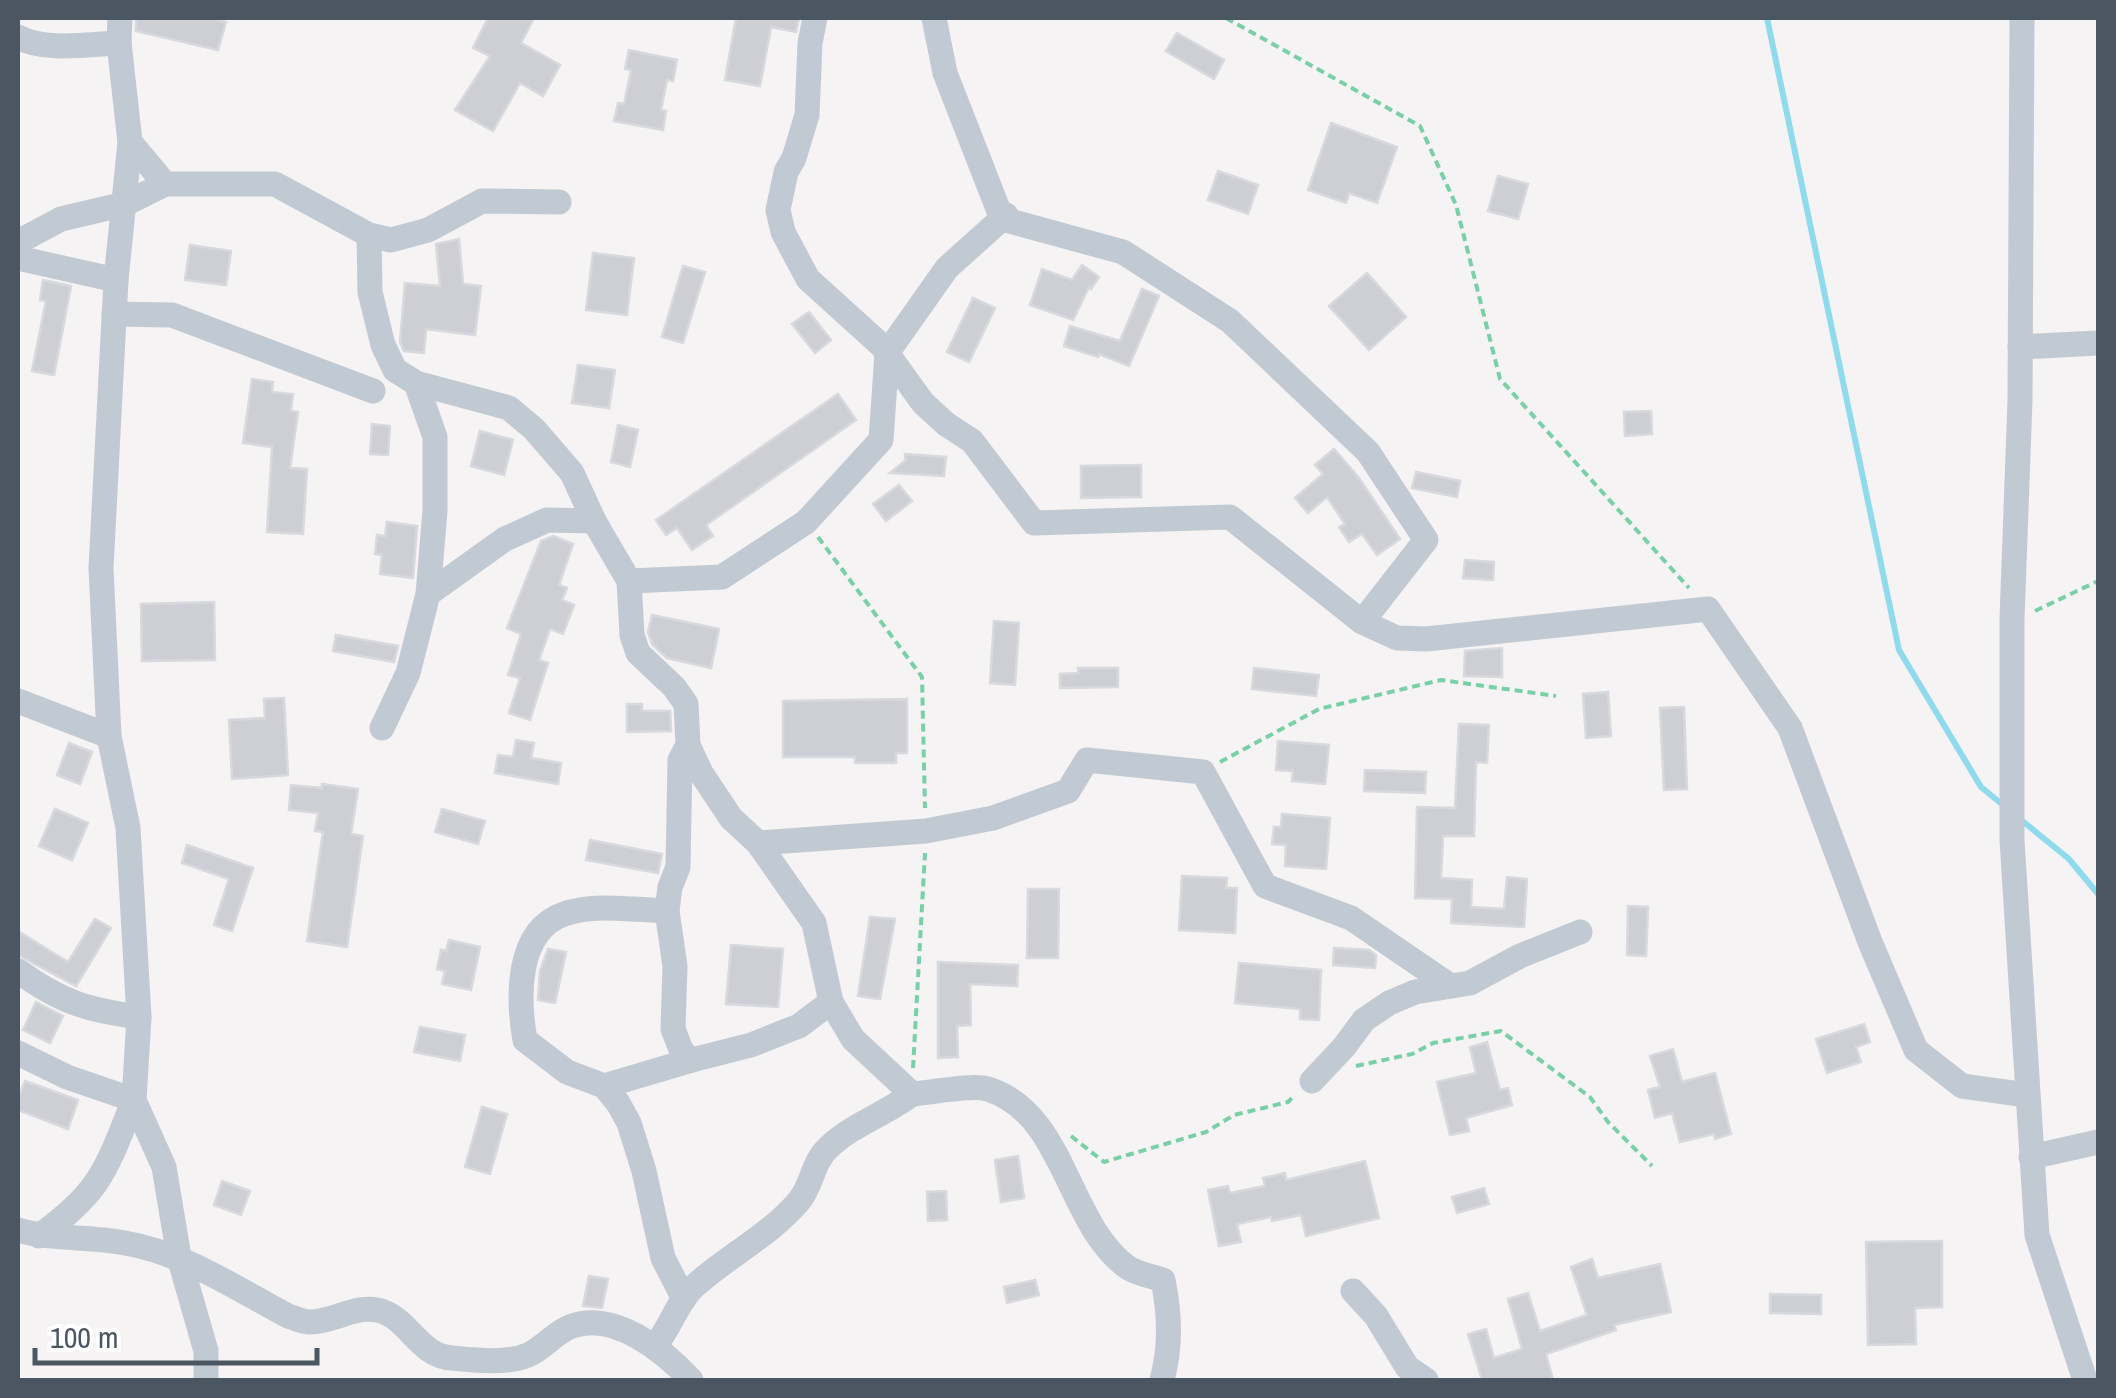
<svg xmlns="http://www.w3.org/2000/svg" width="2116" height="1398" font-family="'Archivo Narrow',sans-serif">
  <rect width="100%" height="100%" fill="#f5f3f3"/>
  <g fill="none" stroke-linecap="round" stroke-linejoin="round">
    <g stroke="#90daee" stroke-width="6">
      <path d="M1767 18 1899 650 1981 787 2003 805"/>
      <path d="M2020 819 2069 859 2098 894"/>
    </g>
  </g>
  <g fill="#cdcfd5" stroke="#d7d9de" stroke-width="2.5">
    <path d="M136 18H210L226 22 218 50 136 31Z"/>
    <path d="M488 18H534L521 43 560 65 543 96 520 83 493 131 455 110 490 56 473 48Z"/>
    <path d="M736 18H799L796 32 771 27 760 86 725 80Z"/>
    <path d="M1177 33 1224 60 1214 79 1166 51Z"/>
    <path d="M629 50 677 60 673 81 667 80 661 110 666 111 663 130 614 121 618 103 624 104 631 70 625 69Z"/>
    <path d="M1331 123 1397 147 1377 203 1349 193 1346 203 1308 190Z"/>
    <path d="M1218 171 1258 185 1248 214 1208 200Z"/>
    <path d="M1498 176 1528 184 1518 219 1488 211Z"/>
    <path d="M459 239 463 284 481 286 475 335 426 329 424 353 404 351 400 342 405 283 440 286 436 244Z"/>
    <path d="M190 245 231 251 226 285 185 280Z"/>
    <path d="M593 253 634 258 627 315 586 310Z"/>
    <path d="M1082 265 1099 277 1091 289 1089 287 1073 320 1030 305 1042 269 1072 280Z"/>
    <path d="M683 266 705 272 683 343 662 337Z"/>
    <path d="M1367 273 1406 317 1369 350 1329 306Z"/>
    <path d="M43 280 71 286 54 375 32 371 46 301 40 300Z"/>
    <path d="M1142 289 1159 296 1129 366 1099 354 1098 357 1064 346 1070 326 1120 341Z"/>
    <path d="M973 298 995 308 969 362 947 352Z"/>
    <path d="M809 312 831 340 815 353 792 324Z"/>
    <path d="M578 365 615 370 609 408 572 403Z"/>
    <path d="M252 379 273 382 272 392 293 394 291 411 298 412 290 468 307 469 303 534 267 532 272 447 243 443Z"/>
    <path d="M838 394 856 420 706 525 713 536 692 550 677 528 666 535 656 520Z"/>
    <path d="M1651 411 1652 434 1625 436 1624 412Z"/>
    <path d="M372 424 390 426 388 455 370 454Z"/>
    <path d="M618 425 638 430 630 467 611 462Z"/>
    <path d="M480 431 513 440 504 475 471 466Z"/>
    <path d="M1334 449 1359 478 1400 539 1377 555 1362 534 1349 542 1339 527 1345 524 1327 497 1308 513 1295 498 1323 474 1315 465Z"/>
    <path d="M905 454 946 457 944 476 890 473 905 461Z"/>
    <path d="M1141 465V497L1081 498V466Z"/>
    <path d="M1416 472 1460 481 1457 497 1412 488Z"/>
    <path d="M899 485 912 501 886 521 873 504Z"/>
    <path d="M387 522 417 526 413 578 380 574 382 555 375 554 377 535 385 536Z"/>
    <path d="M553 536 573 544 559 585 567 588 562 600 574 605 563 634 550 629 539 660 548 663 530 720 509 713 520 678 508 675 521 634 507 628 541 541Z"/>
    <path d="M1465 560 1494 562 1493 580 1463 578Z"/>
    <path d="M214 602 215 660 142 661 141 604Z"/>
    <path d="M652 615 719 629 711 668 667 658 652 644 648 632Z"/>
    <path d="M994 621 1019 623 1015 685 990 683Z"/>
    <path d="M336 635 398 646 394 662 333 651Z"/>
    <path d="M1502 648V677L1464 676 1465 651Z"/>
    <path d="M1078 668H1118V687L1060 688V674L1078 673Z"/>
    <path d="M1254 668 1319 675 1316 696 1252 689Z"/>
    <path d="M1608 692 1611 736 1586 738 1583 694Z"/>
    <path d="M284 698 288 775 232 779 229 720 265 718 264 699Z"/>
    <path d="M907 699V753H896V763H855V757H783V701Z"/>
    <path d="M627 704H642V711H670L671 731 627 732Z"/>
    <path d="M1684 707 1687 789 1664 790 1660 708Z"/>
    <path d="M1459 724 1489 725 1487 763 1476 762 1474 836H1443L1441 878 1472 880 1471 907 1504 909 1507 877 1527 879 1524 927 1451 923 1452 899 1415 898 1417 807 1455 808Z"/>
    <path d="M516 740 534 743 531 758 561 763 558 784 495 773 498 755 513 757Z"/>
    <path d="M1278 741 1329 745 1325 784 1292 781 1293 771 1276 770Z"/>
    <path d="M69 743 92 752 80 784 57 775Z"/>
    <path d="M1365 770 1426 772 1425 793 1364 791Z"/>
    <path d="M322 784 358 789 351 834 363 836 347 947 307 941 323 832 315 831 318 813 289 810 291 785 322 788Z"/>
    <path d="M55 809 88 823 72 860 39 846Z"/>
    <path d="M442 809 485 821 478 844 435 832Z"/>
    <path d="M1282 814 1330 818 1326 869 1285 866 1286 845 1272 844 1274 827H1281Z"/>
    <path d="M590 840 662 854 658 873 586 860Z"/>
    <path d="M187 845 253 868 232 931 214 925 229 879 182 863Z"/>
    <path d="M1182 876 1227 878 1226 888H1237L1235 933 1179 930Z"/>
    <path d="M1028 889H1059L1058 958H1027Z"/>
    <path d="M1628 906 1648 907 1646 956 1627 955Z"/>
    <path d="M870 917 895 919 880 999 858 996Z"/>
    <path d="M95 919 111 928 76 986 18 955V931L68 962Z"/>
    <path d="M449 940 480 947 471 990 442 984 445 971 437 969 441 950 446 951Z"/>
    <path d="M731 945 783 949 778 1007 726 1004Z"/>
    <path d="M1334 948 1369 950 1376 955 1375 968 1333 965Z"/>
    <path d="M548 949 566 952 555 1003 538 1000 540 971Z"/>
    <path d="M938 962 1018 965 1017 986 970 984 971 1025 957 1026 958 1057 938 1058Z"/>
    <path d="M1239 963 1321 970 1319 1020 1300 1019V1009L1235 1003Z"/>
    <path d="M36 1002 63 1016 50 1043 23 1030Z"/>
    <path d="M1864 1024 1870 1042 1856 1047 1861 1062 1827 1073 1816 1039Z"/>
    <path d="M420 1027 465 1035 460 1061 414 1052Z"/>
    <path d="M1487 1042 1500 1090 1508 1088 1512 1105 1466 1118 1469 1131 1450 1135 1437 1082 1476 1073 1470 1047Z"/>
    <path d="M1673 1049 1682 1082 1715 1073 1731 1134 1715 1139 1714 1134 1680 1142 1672 1113 1655 1118 1648 1090 1660 1087 1650 1056Z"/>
    <path d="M25 1081 78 1100 68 1129 18 1110V1099Z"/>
    <path d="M482 1107 507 1114 490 1174 465 1167Z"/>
    <path d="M1018 1156 1024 1198 1001 1202 995 1160Z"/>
    <path d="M1365 1161 1379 1218 1306 1236 1301 1215 1272 1221 1271 1217 1237 1224 1241 1242 1219 1246 1208 1190 1228 1186 1230 1193 1265 1186 1263 1178 1285 1173 1286 1180Z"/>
    <path d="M222 1181 250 1191 241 1215 214 1205Z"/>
    <path d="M1484 1188 1489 1204 1457 1213 1452 1197Z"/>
    <path d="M946 1191 947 1220 928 1221 927 1192Z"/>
    <path d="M1942 1241V1307L1915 1308 1916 1344 1868 1345 1866 1242Z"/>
    <path d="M1592 1259 1598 1278 1660 1264 1671 1312 1614 1325 1616 1330 1546 1354 1553 1380H1482L1468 1334 1486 1329 1494 1358 1522 1349 1508 1299 1528 1293 1540 1331 1587 1315 1571 1267Z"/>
    <path d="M589 1276 608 1279 602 1308 583 1306Z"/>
    <path d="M1035 1280 1039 1295 1007 1303 1004 1287Z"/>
    <path d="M1770 1294 1821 1295V1314L1770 1313Z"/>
  </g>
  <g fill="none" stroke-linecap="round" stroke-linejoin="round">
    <g stroke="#7ad0a6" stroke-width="4" stroke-dasharray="8 5" stroke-linecap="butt">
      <path d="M1226 18 1420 126 1456 205 1500 379 1689 588"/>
      <path d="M818 537 922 677 925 808"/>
      <path d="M2035 611 2098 581"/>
      <path d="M1220 762 1319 709 1441 680 1556 696"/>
      <path d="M1356 1066 1412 1054 1433 1043 1501 1031 1590 1097 1608 1122 1652 1166"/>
      <path d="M913 1068 925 853"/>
      <path d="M1071 1136 1104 1162 1206 1132 1234 1115 1288 1102 1294 1096"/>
    </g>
    <g stroke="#c1cad2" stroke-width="25">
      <path d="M120 18 119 43 130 142 116 280 101 568 109 736 128 828 139 1017 134 1100 164 1167 179 1257 206 1351V1380"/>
      <path d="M815 18 810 43 807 115 794 158 786 172 778 210 783 232 808 279 882 346 923 403 946 424 972 441 1034 523 1230 517 1362 622 1397 638 1426 639 1708 609 1790 728 1870 942 1916 1050 1962 1086 2027 1095"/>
      <path d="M934 18 945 73 1002 219 1123 252 1230 321 1368 452 1426 540 1362 622"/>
      <path d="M2022 18 2020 400 2012 619V840L2037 1235 2084 1377"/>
      <path d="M18 37C45 52 89 44 119 43"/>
      <path d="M130 142 165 184H275L369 235 391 240 428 230 482 201 559 202"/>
      <path d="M369 235 370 292 383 345 395 370 416 383 509 408 534 429 572 473 594 521 629 581 632 635 638 653 674 687 686 704 688 745 701 773 731 818 758 843 814 923 831 1002 853 1039 912 1094C930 1093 972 1084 988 1089 1066 1114 1066 1222 1127 1267 1137 1274 1151 1276 1163 1280 1170 1315 1171 1346 1162 1380"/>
      <path d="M18 242 61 219 125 204 165 184"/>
      <path d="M18 258 116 280"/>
      <path d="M114 314 172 315 373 391"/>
      <path d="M2020 347 2098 343"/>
      <path d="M629 581 722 577 806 522 881 440 887 353 947 268 1006 215"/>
      <path d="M428 594 505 539 547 520 594 521"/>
      <path d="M18 701 109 736"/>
      <path d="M382 728 408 673 428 594 435 511V437L416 383"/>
      <path d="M688 745 680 760 678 867 670 887 667 911 675 966 673 1029 682 1052 692 1060 751 1045 799 1026 831 1002"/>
      <path d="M758 843 926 831 993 818 1068 791 1087 760 1203 772 1265 886 1351 918 1449 985"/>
      <path d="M667 911C635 910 595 903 564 914 515 931 518 1000 525 1040L567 1072 604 1086 618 1103 629 1123 644 1171 663 1258 684 1299"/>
      <path d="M18 971C61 1002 87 1010 139 1017"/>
      <path d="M18 1053 67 1077 134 1100C106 1169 102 1191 39 1236"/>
      <path d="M1312 1081 1344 1047 1364 1020 1389 1003 1415 992 1470 983 1520 956 1580 932"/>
      <path d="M604 1086 692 1060"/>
      <path d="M2031 1157 2098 1142"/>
      <path d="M18 1230C53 1240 89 1236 125 1243 184 1253 235 1288 288 1316 295 1318 302 1322 310 1322 335 1322 359 1302 384 1312 411 1323 420 1356 452 1358 474 1360 507 1364 528 1355 544 1348 555 1332 572 1326 615 1311 664 1351 691 1380"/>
      <path d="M1353 1291 1376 1316 1407 1367 1426 1380"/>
      <path d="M655 1346C671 1327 678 1299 698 1283 730 1255 771 1234 799 1201 813 1184 812 1163 828 1148 851 1125 886 1114 912 1094"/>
    </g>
  </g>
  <rect width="2116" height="1398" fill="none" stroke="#4a5661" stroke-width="40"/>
  <path d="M35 1348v15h282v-15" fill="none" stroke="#4a5661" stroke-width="5"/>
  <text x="50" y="1348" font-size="30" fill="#4a5661" stroke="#ffffff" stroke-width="8" paint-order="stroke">100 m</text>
</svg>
